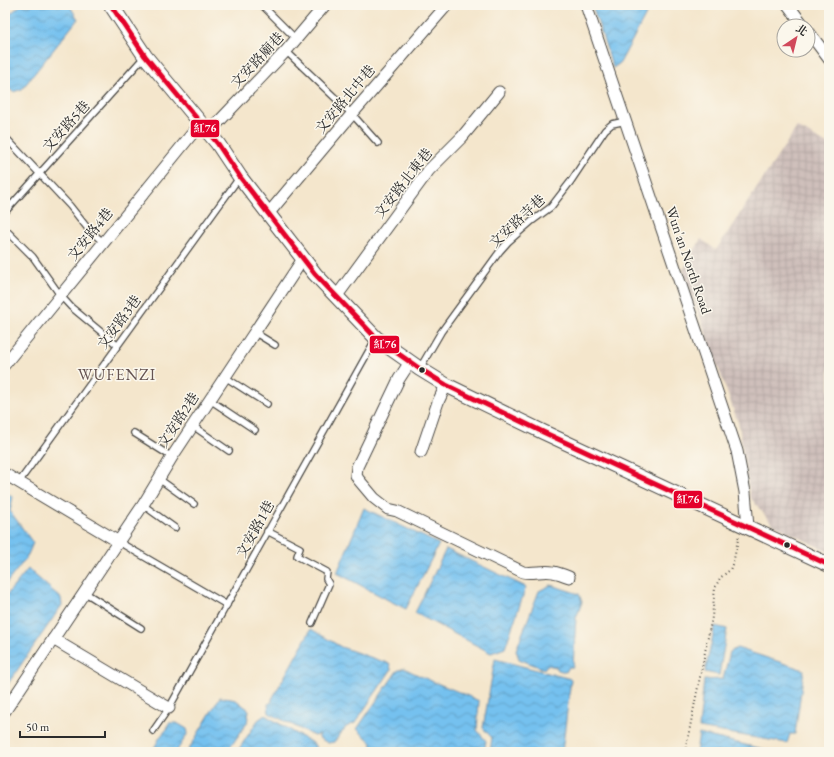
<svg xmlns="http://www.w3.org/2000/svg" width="834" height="757" font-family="'EB Garamond','Noto Serif TC',serif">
  <defs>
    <pattern id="industrial-grid" width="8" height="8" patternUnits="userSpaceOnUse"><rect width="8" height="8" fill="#cfc0bb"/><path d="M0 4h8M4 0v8" fill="none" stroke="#b2a5a1"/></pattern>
    <pattern id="water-waves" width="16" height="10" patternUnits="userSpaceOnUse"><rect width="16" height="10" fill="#75c1ef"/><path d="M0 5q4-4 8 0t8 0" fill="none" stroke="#609dc2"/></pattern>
  </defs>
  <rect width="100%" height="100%" fill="#fbf7ec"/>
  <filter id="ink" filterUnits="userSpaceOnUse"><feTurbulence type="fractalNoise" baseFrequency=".025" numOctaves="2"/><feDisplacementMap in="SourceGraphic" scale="8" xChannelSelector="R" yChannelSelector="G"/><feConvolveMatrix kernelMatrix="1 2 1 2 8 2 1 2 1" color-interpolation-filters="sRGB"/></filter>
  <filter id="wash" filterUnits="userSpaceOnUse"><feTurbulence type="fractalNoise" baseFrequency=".012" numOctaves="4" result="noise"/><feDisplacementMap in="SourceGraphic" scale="16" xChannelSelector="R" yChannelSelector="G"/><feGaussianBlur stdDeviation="0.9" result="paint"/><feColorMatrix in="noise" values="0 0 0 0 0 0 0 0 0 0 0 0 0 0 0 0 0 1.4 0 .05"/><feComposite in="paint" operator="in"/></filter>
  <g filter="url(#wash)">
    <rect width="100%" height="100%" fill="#f4e6cc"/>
    <path fill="url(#industrial-grid)" d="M797 127 829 145V552L772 524 750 497 739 425 683 270 701 239 716 250Z"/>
    <g fill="url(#water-waves)" stroke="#50768d">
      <path d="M21 5H69L78 19 22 89 13 92 5 85V18Z"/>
      <path d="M592 5H651L620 63 613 68Z"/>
      <path d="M5 492 13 497 10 511 33 543 27 557 5 585Z"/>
      <path d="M364 508 439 544 406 609C383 598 361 585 337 573Z"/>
      <path d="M446 549 526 587 505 648 491 653 415 613Z"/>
      <path d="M28 569 61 598 62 605 5 688V597Z"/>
      <path d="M551 585 579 594 582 602 576 618 573 667H569L566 672 558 670 556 667 547 665 544 669 519 659 516 650 539 591Z"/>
      <path d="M715 626 727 629 719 675 705 672Z"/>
      <path d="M311 629 341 647 390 664 391 670 355 723 346 727 334 742 328 743 319 738V734L314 736 269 713 268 704 272 702V699Z"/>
      <path d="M737 648 804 670 795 734H790L787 743 699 728 704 680 723 679 730 652Z"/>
      <path d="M495 659 571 679 562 752H490L492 738 483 728Z"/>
      <path d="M404 668C428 681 454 689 479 701L477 730 486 741 484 752H371L372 743 357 729 397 671Z"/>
      <path d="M220 697 236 700 249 710 247 723 227 752H187Z"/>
      <path d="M265 715 314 744 318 752H237L258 720Z"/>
      <path d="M169 723H177L187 729 188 733 176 752H152L160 737 167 729Z"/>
      <path d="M699 734 776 752H696Z"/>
    </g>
  </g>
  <g filter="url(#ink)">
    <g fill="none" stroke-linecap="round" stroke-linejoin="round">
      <defs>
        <g id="service">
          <path d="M262 5 296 39"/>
          <path d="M286 51 352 114 378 143"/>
          <path d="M8 140 70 206 89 230 103 242"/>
          <path d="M5 212 145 56"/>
          <path d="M5 229 33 257 60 295 71 307 117 345"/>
          <path d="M254 332 275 345"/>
          <path d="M420 368 441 332 500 251 508 242 532 221 551 207 571 181 605 130 612 124 626 121"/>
          <path d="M225 377 267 404"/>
          <path d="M210 400 255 430"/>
          <path d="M193 426 229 451"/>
          <path d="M134 433 172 457"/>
          <path d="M159 479 194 504"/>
          <path d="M19 482 239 178"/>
          <path d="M143 505 175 528"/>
          <path d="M267 531 300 548 297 556 327 572 326 579 329 584 312 623"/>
          <path d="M119 542 227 605"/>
          <path d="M84 592 141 628"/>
          <path d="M153 731 169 708 376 338"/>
        </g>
        <g id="minor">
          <path d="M586 5 737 451 745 492 748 527"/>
          <path d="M788 5 804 26"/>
          <path d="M808 31 829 59"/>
          <path d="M208 133 286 51 325 5"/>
          <path d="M268 214 352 114 447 5"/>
          <path d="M336 297 429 170 462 137 499 92"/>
          <path d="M410 362 399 379 357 467 356 475 358 479 374 498 388 509 397 511 523 572C533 574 543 570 553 572 559 573 564 575 569 577"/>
          <path d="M5 364 200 124"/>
          <path d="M421 452 438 402 446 385"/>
          <path d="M5 474 119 542"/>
          <path d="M53 639 169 708"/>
          <path d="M5 711 143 505 172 457 303 259"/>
        </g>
        <path id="tertiary" d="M111 5 145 56 218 144 240 177 315 274 376 338 420 369 446 385 543 432 829 565"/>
      </defs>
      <use href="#service" stroke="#494743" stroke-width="8"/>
      <use href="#minor" stroke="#494743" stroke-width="13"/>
      <use href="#tertiary" stroke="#494743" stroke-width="16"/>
      <path stroke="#494743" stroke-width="2" stroke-dasharray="1 3" stroke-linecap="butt" d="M685 752 712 617 715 588 720 578 730 570 734 559 739 535"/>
      <use href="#service" stroke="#fff" stroke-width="5.5"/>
      <use href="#minor" stroke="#fff" stroke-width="11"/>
      <use href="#tertiary" stroke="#fff" stroke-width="14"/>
      <defs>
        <path id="bus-1" d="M111 5 145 56 218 144 240 177 315 274 376 338 420 369 446 385 543 432 829 565"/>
      </defs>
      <use href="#bus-1" stroke="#fbf7ec" stroke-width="8"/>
      <use href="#bus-1" stroke="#e4002b" stroke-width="5"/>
    </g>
  </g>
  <g fill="#2b2b2b" stroke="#fbf7ec" stroke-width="1.5">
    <circle cx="422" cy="370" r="3.5"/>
    <circle cx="787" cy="545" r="3.5"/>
  </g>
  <g text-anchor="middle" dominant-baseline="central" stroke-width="3" stroke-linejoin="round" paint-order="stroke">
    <g font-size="14" fill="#2b2b2b" stroke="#fbf7ec">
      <text transform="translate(257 60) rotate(-47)">文安路廟巷</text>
      <text transform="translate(345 99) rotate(-50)">文安路北中巷</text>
      <text transform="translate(66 126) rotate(-48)">文安路5巷</text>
      <text transform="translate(403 183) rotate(-52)">文安路北東巷</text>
      <text transform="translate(517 221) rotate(-43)">文安路寺巷</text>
      <text transform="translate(90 234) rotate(-51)">文安路4巷</text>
      <text transform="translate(689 260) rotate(71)">Wun'an North Road</text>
      <text transform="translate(119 322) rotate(-54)">文安路3巷</text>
      <text transform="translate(178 420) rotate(-57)">文安路2巷</text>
      <text transform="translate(255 529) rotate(-61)">文安路1巷</text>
    </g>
    <g font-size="16" letter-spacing="1" fill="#655351" stroke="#fbf7ec">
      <text x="117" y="374">WUFENZI</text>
    </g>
  </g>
  <g stroke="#fbf7ec" stroke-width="1.5">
    <rect x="190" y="119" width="30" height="19" rx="4" fill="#e4002b"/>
    <rect x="369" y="335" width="31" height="19" rx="4" fill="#e4002b"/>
    <rect x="673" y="490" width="30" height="19" rx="4" fill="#e4002b"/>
  </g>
  <g font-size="11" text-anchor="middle" font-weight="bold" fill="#fff">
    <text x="205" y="132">紅76</text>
    <text x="385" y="348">紅76</text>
    <text x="688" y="503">紅76</text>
  </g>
  <rect width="834" height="757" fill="none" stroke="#fbf7ec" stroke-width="20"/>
  <g transform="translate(796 38) rotate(35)"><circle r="19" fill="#fbf7ec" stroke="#a8a59f"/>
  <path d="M0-3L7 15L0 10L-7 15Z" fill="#d1495b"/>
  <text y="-6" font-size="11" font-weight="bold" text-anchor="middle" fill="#2b2b2b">北</text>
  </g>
  <path d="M20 731v6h85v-6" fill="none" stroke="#2b2b2b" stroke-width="2"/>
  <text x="26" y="731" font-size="12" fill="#2b2b2b" stroke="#fbf7ec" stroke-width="3" paint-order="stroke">50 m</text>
</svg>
